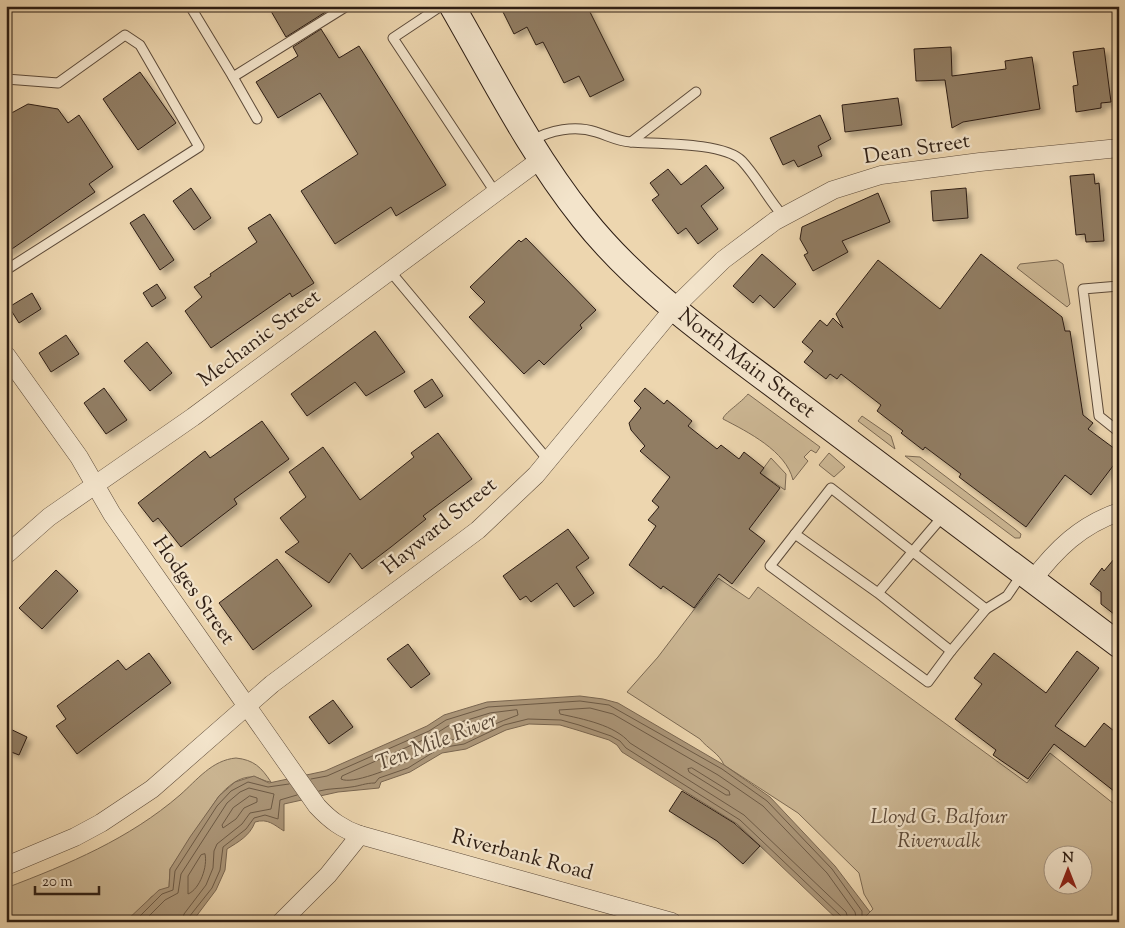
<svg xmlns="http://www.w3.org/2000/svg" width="1125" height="928" font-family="'Sorts Mill Goudy',serif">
  <defs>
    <filter id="shadow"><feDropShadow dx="4.5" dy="4.5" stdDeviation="2.5" flood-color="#0004"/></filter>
  </defs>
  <rect width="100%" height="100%" fill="#edd6af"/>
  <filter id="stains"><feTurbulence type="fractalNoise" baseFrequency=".004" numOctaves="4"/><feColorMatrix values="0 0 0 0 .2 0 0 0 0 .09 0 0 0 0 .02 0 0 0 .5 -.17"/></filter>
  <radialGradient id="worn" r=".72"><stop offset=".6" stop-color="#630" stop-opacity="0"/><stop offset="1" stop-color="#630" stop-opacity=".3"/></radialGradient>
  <g fill="#ccb794" stroke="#7c6a54" fill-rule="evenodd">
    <path d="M1057 260 1063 264 1070 304 1067 307 1017 268 1020 264Z"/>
    <path d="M748 394 820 447 816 453 811 450 804 457 808 461 793 480C786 451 748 432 723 419 723 414 742 402 748 394Z"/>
    <path d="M862 416 891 436 895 449 858 421Z"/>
    <path d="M829 453 845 467 834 477 819 465Z"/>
    <path d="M905 456 920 457 1015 529 1021 534 1020 538H1015Z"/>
    <path d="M771 458 786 474 785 490 760 473Z"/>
    <path d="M718 578 749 599 758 587 1027 783 1050 753 1119 808V922H872L866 916 873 909 864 894 859 873 798 813 724 765C719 753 708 749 700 739L627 692 658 657ZM1052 856H1082V886H1052Z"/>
    <path d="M236 758C254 760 261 767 271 782 265 782 259 777 253 777 239 776 227 787 219 796L170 869 169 888 151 897 142 909 125 922H6V888C69 864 129 839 180 795 197 780 212 760 236 758Z"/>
  </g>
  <path fill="#ac977a" stroke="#796651" d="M580 696 603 699 618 703 724 765 770 797 835 866 870 912 866 916 872 922H840L737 824 622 752 617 745 609 740 577 730 560 725 529 724 506 730 466 749 442 753 410 772 381 782 379 788 338 792 284 804V831C274 825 268 818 255 822 250 836 238 842 227 849L225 870 216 890 192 922H125L159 890 169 887 170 869 190 837 219 796 235 782 254 776 269 783 325 771 427 726 444 715 487 702Z"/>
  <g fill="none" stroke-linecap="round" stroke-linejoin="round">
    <g stroke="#6c5a46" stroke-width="1">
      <path d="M517 710 518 715C498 722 480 731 461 738 454 741 446 739 438 742 427 747 417 757 405 762 392 768 352 785 341 779L342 776 432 736 448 726 490 713Z"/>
      <path d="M692 768 729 791 730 795H726L689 772 688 769Z"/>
      <path d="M311 779 327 776 429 731 446 720 488 707 580 701 609 705 722 769 767 801 832 869 862 911V918L865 922"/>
      <path d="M319 791C330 788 340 789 351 787 360 786 365 783 375 783L379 778 408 768 440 748 464 744 504 725 528 719 561 720 579 725 611 736 620 741 626 748 740 820 841 916 843 922"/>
      <path d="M250 796 257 798V802L244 808 236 819 223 828 222 825 233 808Z"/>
      <path d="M205 854C208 866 200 889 188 894V876L201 855Z"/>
      <path d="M134 922 162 894 173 890 175 871 217 806 231 791 248 782 268 787 289 784"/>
      <path d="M143 922 165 900 178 893 181 874 227 803 240 792 249 788 274 794 271 809 250 813 242 824 217 844 214 851 213 868 206 885 184 914 182 922"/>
      <path d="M188 922 189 917 212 888 220 870 223 847 246 829 254 818 265 815 278 819 280 800 297 795"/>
      <path d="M849 922 846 912 744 815 630 743C615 725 583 719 560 714L559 710 590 708 613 714 718 775 763 806 827 873 855 912 857 922"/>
    </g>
  </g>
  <g fill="#917d64" stroke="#2d1d13" filter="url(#shadow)">
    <path d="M268 6H335L286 37Z"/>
    <path d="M500 6H587L624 80 590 97 579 76 564 83 543 42 536 45 527 27 514 34Z"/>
    <path d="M321 29 339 58 359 46 446 185 396 216 391 207 335 244 301 191 358 154 320 93 278 118 256 82 298 56 293 47Z"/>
    <path d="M951 47 952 76 1006 69 1005 61 1032 57 1040 109 963 122 952 128 945 80 916 81 914 49Z"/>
    <path d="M1104 48 1111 102 1101 103V108L1076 112 1073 86 1078 85 1073 52Z"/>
    <path d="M140 72 176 123 138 150 103 99Z"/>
    <path d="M898 98 902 125 845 132 842 105Z"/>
    <path d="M28 104 58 109 68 123 79 115 113 167 89 184 95 192 6 253V116Z"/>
    <path d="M820 115 831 139 818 146 822 156 798 167 794 160 783 165 770 138Z"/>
    <path d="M706 165 724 188 701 206 718 229 698 244 686 228 678 234 652 200 659 195 650 183 668 169 681 185Z"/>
    <path d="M1094 174 1095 184 1099 183 1104 241 1086 242 1085 234 1076 235 1070 176Z"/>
    <path d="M191 188 211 218 194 230 173 201Z"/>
    <path d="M966 188 968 218 933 221 931 191Z"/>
    <path d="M878 193 890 222 842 241 848 252 813 271 804 255 808 253 800 239 802 227Z"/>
    <path d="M144 214 174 260 160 270 130 223Z"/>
    <path d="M270 214 314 283 292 297 290 293 211 348 185 311 202 297 194 287 211 276 210 274 257 242 248 228Z"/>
    <path d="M526 238 596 310 580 325 582 328 544 365 539 360 524 374 469 317 485 302 470 287 519 240 521 242Z"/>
    <path d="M762 254 796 284 774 308 760 295 753 303 733 286Z"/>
    <path d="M981 254 1062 317 1065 331H1070L1083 415 1093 423 1088 429 1119 452V458L1091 495 1065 475 1026 527 959 477 961 474 925 447 923 450 901 433 903 431 877 411 881 405 841 374 837 379 830 374 826 379 804 362 813 351 802 342 820 320 827 326 833 318 843 328 836 314 878 260 940 309Z"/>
    <path d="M157 284 166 298 152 307 143 293Z"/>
    <path d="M32 293 41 309 19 323 9 307Z"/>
    <path d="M375 331 405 372 366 396 355 382 307 416 291 394Z"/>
    <path d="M66 335 79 354 51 372 39 353Z"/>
    <path d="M147 342 172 373 150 391 124 361Z"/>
    <path d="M432 379 443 396 425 408 414 391Z"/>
    <path d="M104 388 127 420 106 434 84 403Z"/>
    <path d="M645 388 664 404 667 400 692 421 688 426 717 449 721 445 739 459 744 452 764 468 760 473 780 488 749 529 765 541 732 584 719 574 694 608 663 586 661 589 629 565 656 526 648 520 659 507 652 501 670 477 640 451 645 446 631 430 629 423 641 408 634 401Z"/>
    <path d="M262 421 289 459 234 499 237 504 181 547 158 518 153 522 138 503 205 451 210 458Z"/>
    <path d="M438 433 472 479 423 516 426 519 391 547 362 569 350 553 329 583 285 552 299 542 280 518 306 497 289 472 323 447 360 500 414 457 411 453Z"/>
    <path d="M568 529 589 558 576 567 594 593 574 607 557 583 531 602 526 596 520 600 503 576Z"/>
    <path d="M1119 553V618L1101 604V592L1090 584 1102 568 1104 571Z"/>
    <path d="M277 559 312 606 253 650 219 603Z"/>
    <path d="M56 570 78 591 42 629 19 608Z"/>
    <path d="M408 644 430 674 411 688 387 659Z"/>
    <path d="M1077 651 1099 668 1055 726 1085 747 1104 723 1119 735V795L1054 744 1028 779 993 755 996 750 955 719 982 684 974 678 994 653 1046 693Z"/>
    <path d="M149 653 171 683 77 754 56 726 66 719 57 706 118 660 126 670Z"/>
    <path d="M333 700 353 727 329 744 309 717Z"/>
    <path d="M6 727 27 737 19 755 6 750Z"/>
    <path d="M682 791 734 823 760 846 743 864 717 841 669 811Z"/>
  </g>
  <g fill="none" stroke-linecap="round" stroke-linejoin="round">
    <defs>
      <g id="service">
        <path d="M190 6 233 77 347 6"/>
        <path d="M441 6 393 38 495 192"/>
        <path d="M233 77 257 119"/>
        <path d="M6 79 58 83 125 35 140 45 199 147 6 270"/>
        <path d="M531 141C550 130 575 125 596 132 609 136 617 141 631 142L696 92"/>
        <path d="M631 142C657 144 724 142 742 161 757 177 768 199 783 216"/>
        <path d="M390 271 548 460"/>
        <path d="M1119 286 1083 289 1099 416 1119 432"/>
        <path d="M795 534 770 566 928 682 951 651"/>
        <path d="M878 593 951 651 986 609 831 488 795 534 878 593C900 567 921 541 944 515"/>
        <path d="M986 609 1007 596 1022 574"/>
      </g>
      <g id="minor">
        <path d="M6 355 79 457 112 514 317 806C330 820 342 829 360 835L672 922"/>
        <path d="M6 555 49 517 193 417 541 159"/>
        <path d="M1032 581C1056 549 1081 525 1119 512"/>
        <path d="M6 866 75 837 101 823 152 789 272 684 478 530 536 475 674 308 723 260 775 221 833 190 881 175 980 162 1119 148"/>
        <path d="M281 922 328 875 360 835"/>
      </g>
      <g id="secondary">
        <path id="s1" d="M452 6C493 77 531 153 583 218 639 289 717 342 788 396 898 480 1009 562 1119 645"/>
      </g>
    </defs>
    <use href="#service" stroke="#5d4b3a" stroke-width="11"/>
    <use href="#minor" stroke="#5d4b3a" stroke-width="19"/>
    <use href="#secondary" stroke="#2d1d13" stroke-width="27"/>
    <use href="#service" stroke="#f3e4cb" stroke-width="9"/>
    <use href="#minor" stroke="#f3e4cb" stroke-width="18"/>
    <use href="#secondary" stroke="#f3e4cb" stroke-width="25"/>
  </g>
  <g text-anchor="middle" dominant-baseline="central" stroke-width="4.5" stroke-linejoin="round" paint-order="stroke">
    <g font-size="21" fill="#2d1d13" stroke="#f3e4cb">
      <text transform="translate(917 150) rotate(-9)">Dean Street</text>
      <text transform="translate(260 339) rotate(-37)">Mechanic Street</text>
      <text stroke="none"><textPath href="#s1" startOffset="469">North Main Street</textPath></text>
      <text transform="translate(440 527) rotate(-39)">Hayward Street</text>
      <text transform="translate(193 591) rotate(55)">Hodges Street</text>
      <text transform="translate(522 856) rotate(15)">Riverbank Road</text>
    </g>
    <g font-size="21" font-style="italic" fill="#5d4b3a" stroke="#f3e4cb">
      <text x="939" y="818">Lloyd G. Balfour<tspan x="939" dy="24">Riverwalk</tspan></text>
    </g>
    <g font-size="22" font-style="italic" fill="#594837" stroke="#f3e4cb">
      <text transform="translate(437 743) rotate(-21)">Ten Mile River</text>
    </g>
  </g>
  <rect width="1125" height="928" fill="none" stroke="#edd6af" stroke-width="25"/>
  <rect x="8" y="8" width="1110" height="913" fill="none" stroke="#2d1d13" stroke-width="2.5"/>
  <rect x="12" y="12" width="1100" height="903" fill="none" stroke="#2d1d13"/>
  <g transform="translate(1068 870)"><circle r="24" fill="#f3e4cb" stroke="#a49481"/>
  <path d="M0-4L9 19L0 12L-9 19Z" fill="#8f2418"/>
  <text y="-8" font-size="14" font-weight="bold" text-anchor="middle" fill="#2d1d13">N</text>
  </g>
  <path d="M35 886v8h64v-8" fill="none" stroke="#2d1d13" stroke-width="2.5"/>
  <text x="42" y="886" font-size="15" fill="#2d1d13" stroke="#f3e4cb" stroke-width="4" paint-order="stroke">20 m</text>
  <rect width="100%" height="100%" filter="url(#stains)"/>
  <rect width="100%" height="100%" fill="url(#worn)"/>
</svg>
